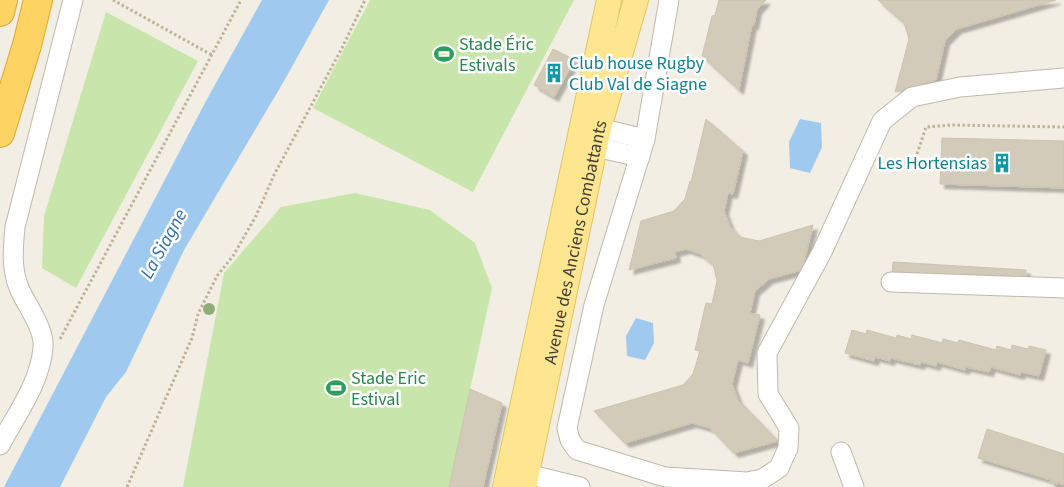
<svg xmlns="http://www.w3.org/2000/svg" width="1064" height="487" font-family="'Source Sans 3',sans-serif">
  <defs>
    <filter id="shadow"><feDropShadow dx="4.5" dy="4.5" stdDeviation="1" flood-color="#0004"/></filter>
  </defs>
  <rect width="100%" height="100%" fill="#f2eee3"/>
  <g fill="#c8e6ac">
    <path d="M370 0H574L473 192 313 108Z"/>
    <path d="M106 12 198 61 76 288 42 268 44 216Z"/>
    <path d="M355 193 430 210 475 243 492 288 449 487H183L224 273 281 207Z"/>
  </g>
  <g fill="#9fc9ef">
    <path d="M262 0H329L284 81 184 250 126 372 106 397 60 487H4L206 101Z"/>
    <path d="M800 119 821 123 822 147 810 173 790 168 789 142Z"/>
    <path d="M636 318 653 323 654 343 645 360 627 356 626 336Z"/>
  </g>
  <g fill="#d3cbb9" stroke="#cec3ac" filter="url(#shadow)">
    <path d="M719 0H766L757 10 754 25H752L739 90 702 56 712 16 715 15Z"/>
    <path d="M878 0H1056L957 29 945 41 936 80 895 92 909 39 904 23Z"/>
    <path d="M553 49 575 60 554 97 534 85Z"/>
    <path d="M706 119 743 151 733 194 728 193 724 211 730 226 740 237 759 241 813 225 802 270 769 279 755 291 750 313 760 315 748 363 738 360 732 384 738 400 778 441 734 453 710 428 692 423 625 443 594 411 683 385 693 374 700 351 695 350 706 303 712 304 717 281 713 264 700 254 686 249 675 252 676 258 629 270 641 221 674 211 685 199 690 181 691 182Z"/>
    <path d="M942 138 1064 141V188L940 184Z"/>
    <path d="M893 262 1026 270V283L892 274Z"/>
    <path d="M852 330 866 334 867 330 896 338 897 335 911 339 912 335 942 343 943 339 958 343 959 340 996 350 997 346 1011 350 1012 345 1028 349 1029 346 1046 350 1039 376 1021 372 1020 375 991 367 989 372 966 367 965 370 937 362 936 366 921 362 920 365 891 358 890 361 875 357 874 361 845 353Z"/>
    <path d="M470 389 502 403 483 487H449Z"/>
    <path d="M987 429 1064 454V485L1058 483V484L1050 482 1051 480 978 458Z"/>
  </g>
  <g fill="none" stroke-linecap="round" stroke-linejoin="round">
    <defs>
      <g id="minor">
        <path d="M669 0 645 139 594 305 567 428 570 440 577 450 665 477 747 482 762 479 779 468 788 448 789 428 768 394 767 353 822 252 882 121 912 97 960 87 1064 78"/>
        <path d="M599 128 645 139"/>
        <path d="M582 144 640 157"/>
        <path d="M891 282 1064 288"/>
        <path d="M0 445C16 415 40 383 43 348 45 328 26 305 19 288 11 268 13 248 15 227L73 0"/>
        <path d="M841 452 854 487"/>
        <path d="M527 474 580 487"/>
      </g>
      <g id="major">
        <path d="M505 487 609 0"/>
        <path id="s1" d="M524 487 599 128 636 0"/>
      </g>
      <g id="highway">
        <path d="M0 12 3 0"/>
        <path d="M0 133 27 45 38 0"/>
      </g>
    </defs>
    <use href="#minor" stroke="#c0b9a9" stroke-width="21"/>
    <use href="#major" stroke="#e2c460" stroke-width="26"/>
    <use href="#highway" stroke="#dca933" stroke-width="30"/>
    <g stroke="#bfb397" stroke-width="3" stroke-dasharray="2.5 2.5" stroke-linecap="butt">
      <path d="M113 0 212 55"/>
      <path d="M917 154 926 127 952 125 1064 127"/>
      <path d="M60 339 241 0"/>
      <path d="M127 487 192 338 198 314 217 276 233 256 256 216 274 175 342 48 365 0"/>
    </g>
    <use href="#minor" stroke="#fff" stroke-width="19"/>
    <use href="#major" stroke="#fee690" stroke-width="24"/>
    <use href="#highway" stroke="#fdd463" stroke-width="28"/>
  </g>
  <circle fill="#90ab7c" cx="209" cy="309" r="6"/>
  <defs>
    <symbol id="stadium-bare" viewBox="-9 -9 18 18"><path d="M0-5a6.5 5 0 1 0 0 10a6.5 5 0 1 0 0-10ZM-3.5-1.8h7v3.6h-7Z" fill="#2e9e5b" stroke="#fff" stroke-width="2.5" paint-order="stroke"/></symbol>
    <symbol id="building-bare" viewBox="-9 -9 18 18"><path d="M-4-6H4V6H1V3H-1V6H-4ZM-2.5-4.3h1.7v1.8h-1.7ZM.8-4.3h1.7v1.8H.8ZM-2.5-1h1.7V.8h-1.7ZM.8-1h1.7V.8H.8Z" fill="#0f9aa8" stroke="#fff" stroke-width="2.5" paint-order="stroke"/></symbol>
  </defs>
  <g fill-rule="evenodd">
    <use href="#stadium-bare" x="430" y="40" width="28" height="28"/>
    <use href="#building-bare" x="540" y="59" width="28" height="28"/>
    <use href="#building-bare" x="988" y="149" width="28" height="28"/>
    <use href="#stadium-bare" x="322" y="374" width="28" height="28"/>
  </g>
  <g text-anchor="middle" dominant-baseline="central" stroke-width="5" stroke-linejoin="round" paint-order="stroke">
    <g font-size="18" fill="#27864d" stroke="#fff" text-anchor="start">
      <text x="459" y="44">Stade Éric<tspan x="459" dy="21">Estivals</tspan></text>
      <text x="351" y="378">Stade Eric<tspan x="351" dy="21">Estival</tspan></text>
    </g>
    <g font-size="18" fill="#0d838f" stroke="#fff" text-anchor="start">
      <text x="569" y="63">Club house Rugby<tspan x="569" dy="21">Club Val de Siagne</tspan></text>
      <text x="987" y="163" text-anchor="end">Les Hortensias</text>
    </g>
    <g font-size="18" fill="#433e34" stroke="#fff">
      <text stroke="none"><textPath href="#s1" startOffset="250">Avenue des Anciens Combattants</textPath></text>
    </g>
    <g font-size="19" font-style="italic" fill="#2e6fae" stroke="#fff">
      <text transform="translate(164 244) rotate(-61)">La Siagne</text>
    </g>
  </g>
</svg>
